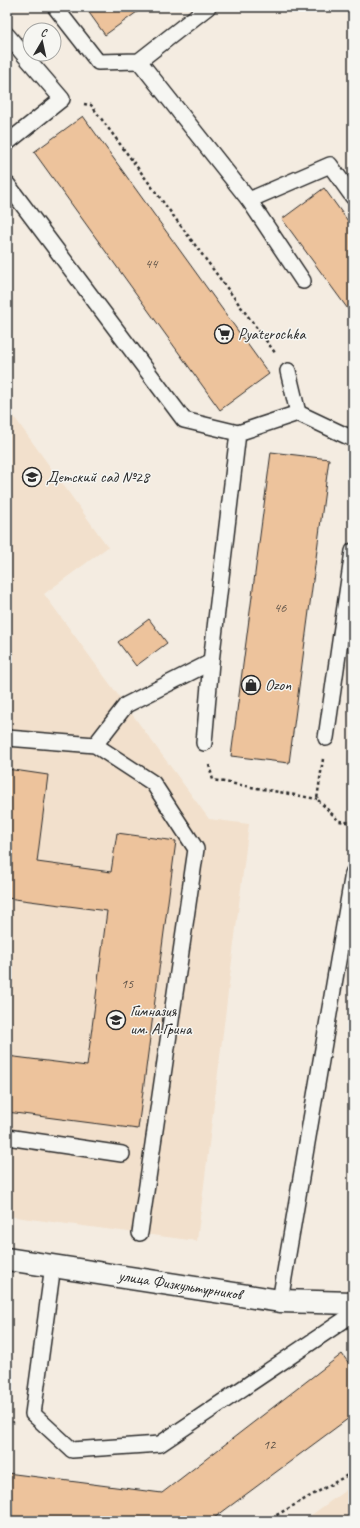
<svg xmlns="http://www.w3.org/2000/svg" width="360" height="1528" font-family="Caveat,sans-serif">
  <rect width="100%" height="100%" fill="#f4ece1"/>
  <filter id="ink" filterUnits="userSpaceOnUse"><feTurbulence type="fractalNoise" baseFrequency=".025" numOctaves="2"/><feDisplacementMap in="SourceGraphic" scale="8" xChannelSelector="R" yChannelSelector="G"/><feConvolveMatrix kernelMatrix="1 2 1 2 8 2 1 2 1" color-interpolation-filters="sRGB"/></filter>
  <g filter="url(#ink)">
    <g fill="#f2e0cc">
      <path d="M7 407 108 547 44 594 209 819 249 824 197 1241 7 1216Z"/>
      <path d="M353 1485V1521H303Z"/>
    </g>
    <g fill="#edc39c" stroke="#2b2b2b">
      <path d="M85 7H144L105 35Z"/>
      <path d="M83 116 269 374 220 410 34 152Z"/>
      <path d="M324 188 353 228V316L282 219Z"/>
      <path d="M271 452 329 459 289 763 231 756Z"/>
      <path d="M149 619 167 643 136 666 118 642Z"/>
      <path d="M7 769 48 775 37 862 111 872 117 833 176 841 138 1129 7 1112V1056L87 1066 107 911 7 898Z"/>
      <path d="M342 1354 353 1369V1415L210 1521H7V1473L162 1493Z"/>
    </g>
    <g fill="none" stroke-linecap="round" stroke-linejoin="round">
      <defs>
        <g id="lane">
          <path d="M55 7 98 62 139 61 208 7"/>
          <path d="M7 35 62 99 7 143"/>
          <path d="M139 61 249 200 303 281"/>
          <path d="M7 184 184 420 238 433 211 662 204 743"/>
          <path d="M249 200 330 165 353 197"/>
          <path d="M288 371 298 413"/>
          <path d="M238 433 298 413 353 439"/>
          <path d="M7 738 95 745 153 783 196 849 140 1233"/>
          <path d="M326 738 353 551"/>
          <path d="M95 745 126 705 211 662"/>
          <path d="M7 1137 122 1154"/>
          <path d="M53 1265 33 1414 72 1450 160 1444 353 1314"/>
          <path d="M280 1301 353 873"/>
        </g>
        <path id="street" d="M7 1259 280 1301 353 1303"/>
      </defs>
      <use href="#lane" stroke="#2b2b2b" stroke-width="18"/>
      <use href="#street" stroke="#2b2b2b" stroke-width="25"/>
      <g stroke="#2b2b2b" stroke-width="2.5" stroke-dasharray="3 3" stroke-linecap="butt">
        <path d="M84 104 91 105 276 354"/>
        <path d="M323 759 317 799 339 821 353 823"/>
        <path d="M209 765 213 780 317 799"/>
        <path d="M7 1425 14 1422"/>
        <path d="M266 1521 353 1472"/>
      </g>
      <use href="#lane" stroke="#f6f6f2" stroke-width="15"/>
      <use href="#street" stroke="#f6f6f2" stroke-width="22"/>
    </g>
  </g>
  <defs>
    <symbol id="supermarket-ring" viewBox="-11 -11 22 22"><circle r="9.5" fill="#f6f6f2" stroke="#2b2b2b" stroke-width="1.5"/><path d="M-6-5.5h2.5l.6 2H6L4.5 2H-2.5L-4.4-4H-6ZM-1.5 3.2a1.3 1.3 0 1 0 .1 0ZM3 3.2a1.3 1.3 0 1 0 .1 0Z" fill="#2b2b2b"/></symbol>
    <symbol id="school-ring" viewBox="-11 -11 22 22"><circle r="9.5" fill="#f6f6f2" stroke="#2b2b2b" stroke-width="1.5"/><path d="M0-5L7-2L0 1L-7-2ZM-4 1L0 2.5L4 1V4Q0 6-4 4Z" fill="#2b2b2b"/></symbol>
    <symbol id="shop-ring" viewBox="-11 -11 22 22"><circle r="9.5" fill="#f6f6f2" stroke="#2b2b2b" stroke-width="1.5"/><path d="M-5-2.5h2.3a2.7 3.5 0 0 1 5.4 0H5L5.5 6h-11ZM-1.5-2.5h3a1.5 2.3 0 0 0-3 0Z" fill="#2b2b2b"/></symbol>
  </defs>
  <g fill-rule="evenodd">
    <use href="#supermarket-ring" x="213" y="323" width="22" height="22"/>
    <use href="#school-ring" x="21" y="466" width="22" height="22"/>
    <use href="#shop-ring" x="240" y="674" width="22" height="22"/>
    <use href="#school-ring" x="105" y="1009" width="22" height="22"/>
  </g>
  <g text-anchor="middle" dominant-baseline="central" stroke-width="3" stroke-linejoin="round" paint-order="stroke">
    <g font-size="14" fill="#5c5147">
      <text x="151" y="263">44</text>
      <text x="280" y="607">46</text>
      <text x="127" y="983">15</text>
      <text x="269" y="1444">12</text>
    </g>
    <g font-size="16" fill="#2b2b2b" stroke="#f6f6f2" text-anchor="start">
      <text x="238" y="334">Pyaterochka</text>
      <text x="46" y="477">Детский сад №28</text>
      <text x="265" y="685">Ozon</text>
      <text x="130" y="1011">Гимназия<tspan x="130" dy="18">им. А.Грина</tspan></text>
    </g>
    <g font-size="16" fill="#2b2b2b" stroke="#f6f6f2">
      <text transform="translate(180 1285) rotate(9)">улица Физкультурников</text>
    </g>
  </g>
  <rect width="360" height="1528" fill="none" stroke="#f6f6f2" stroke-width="24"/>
  <rect x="12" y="12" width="336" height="1504" fill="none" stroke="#2b2b2b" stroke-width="1.5" filter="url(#ink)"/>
  <g transform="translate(42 42) rotate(9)"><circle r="19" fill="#f6f6f2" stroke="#a5a5a2"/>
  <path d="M0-3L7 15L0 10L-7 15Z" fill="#2b2b2b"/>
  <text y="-6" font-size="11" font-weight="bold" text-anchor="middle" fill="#2b2b2b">С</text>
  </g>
</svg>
